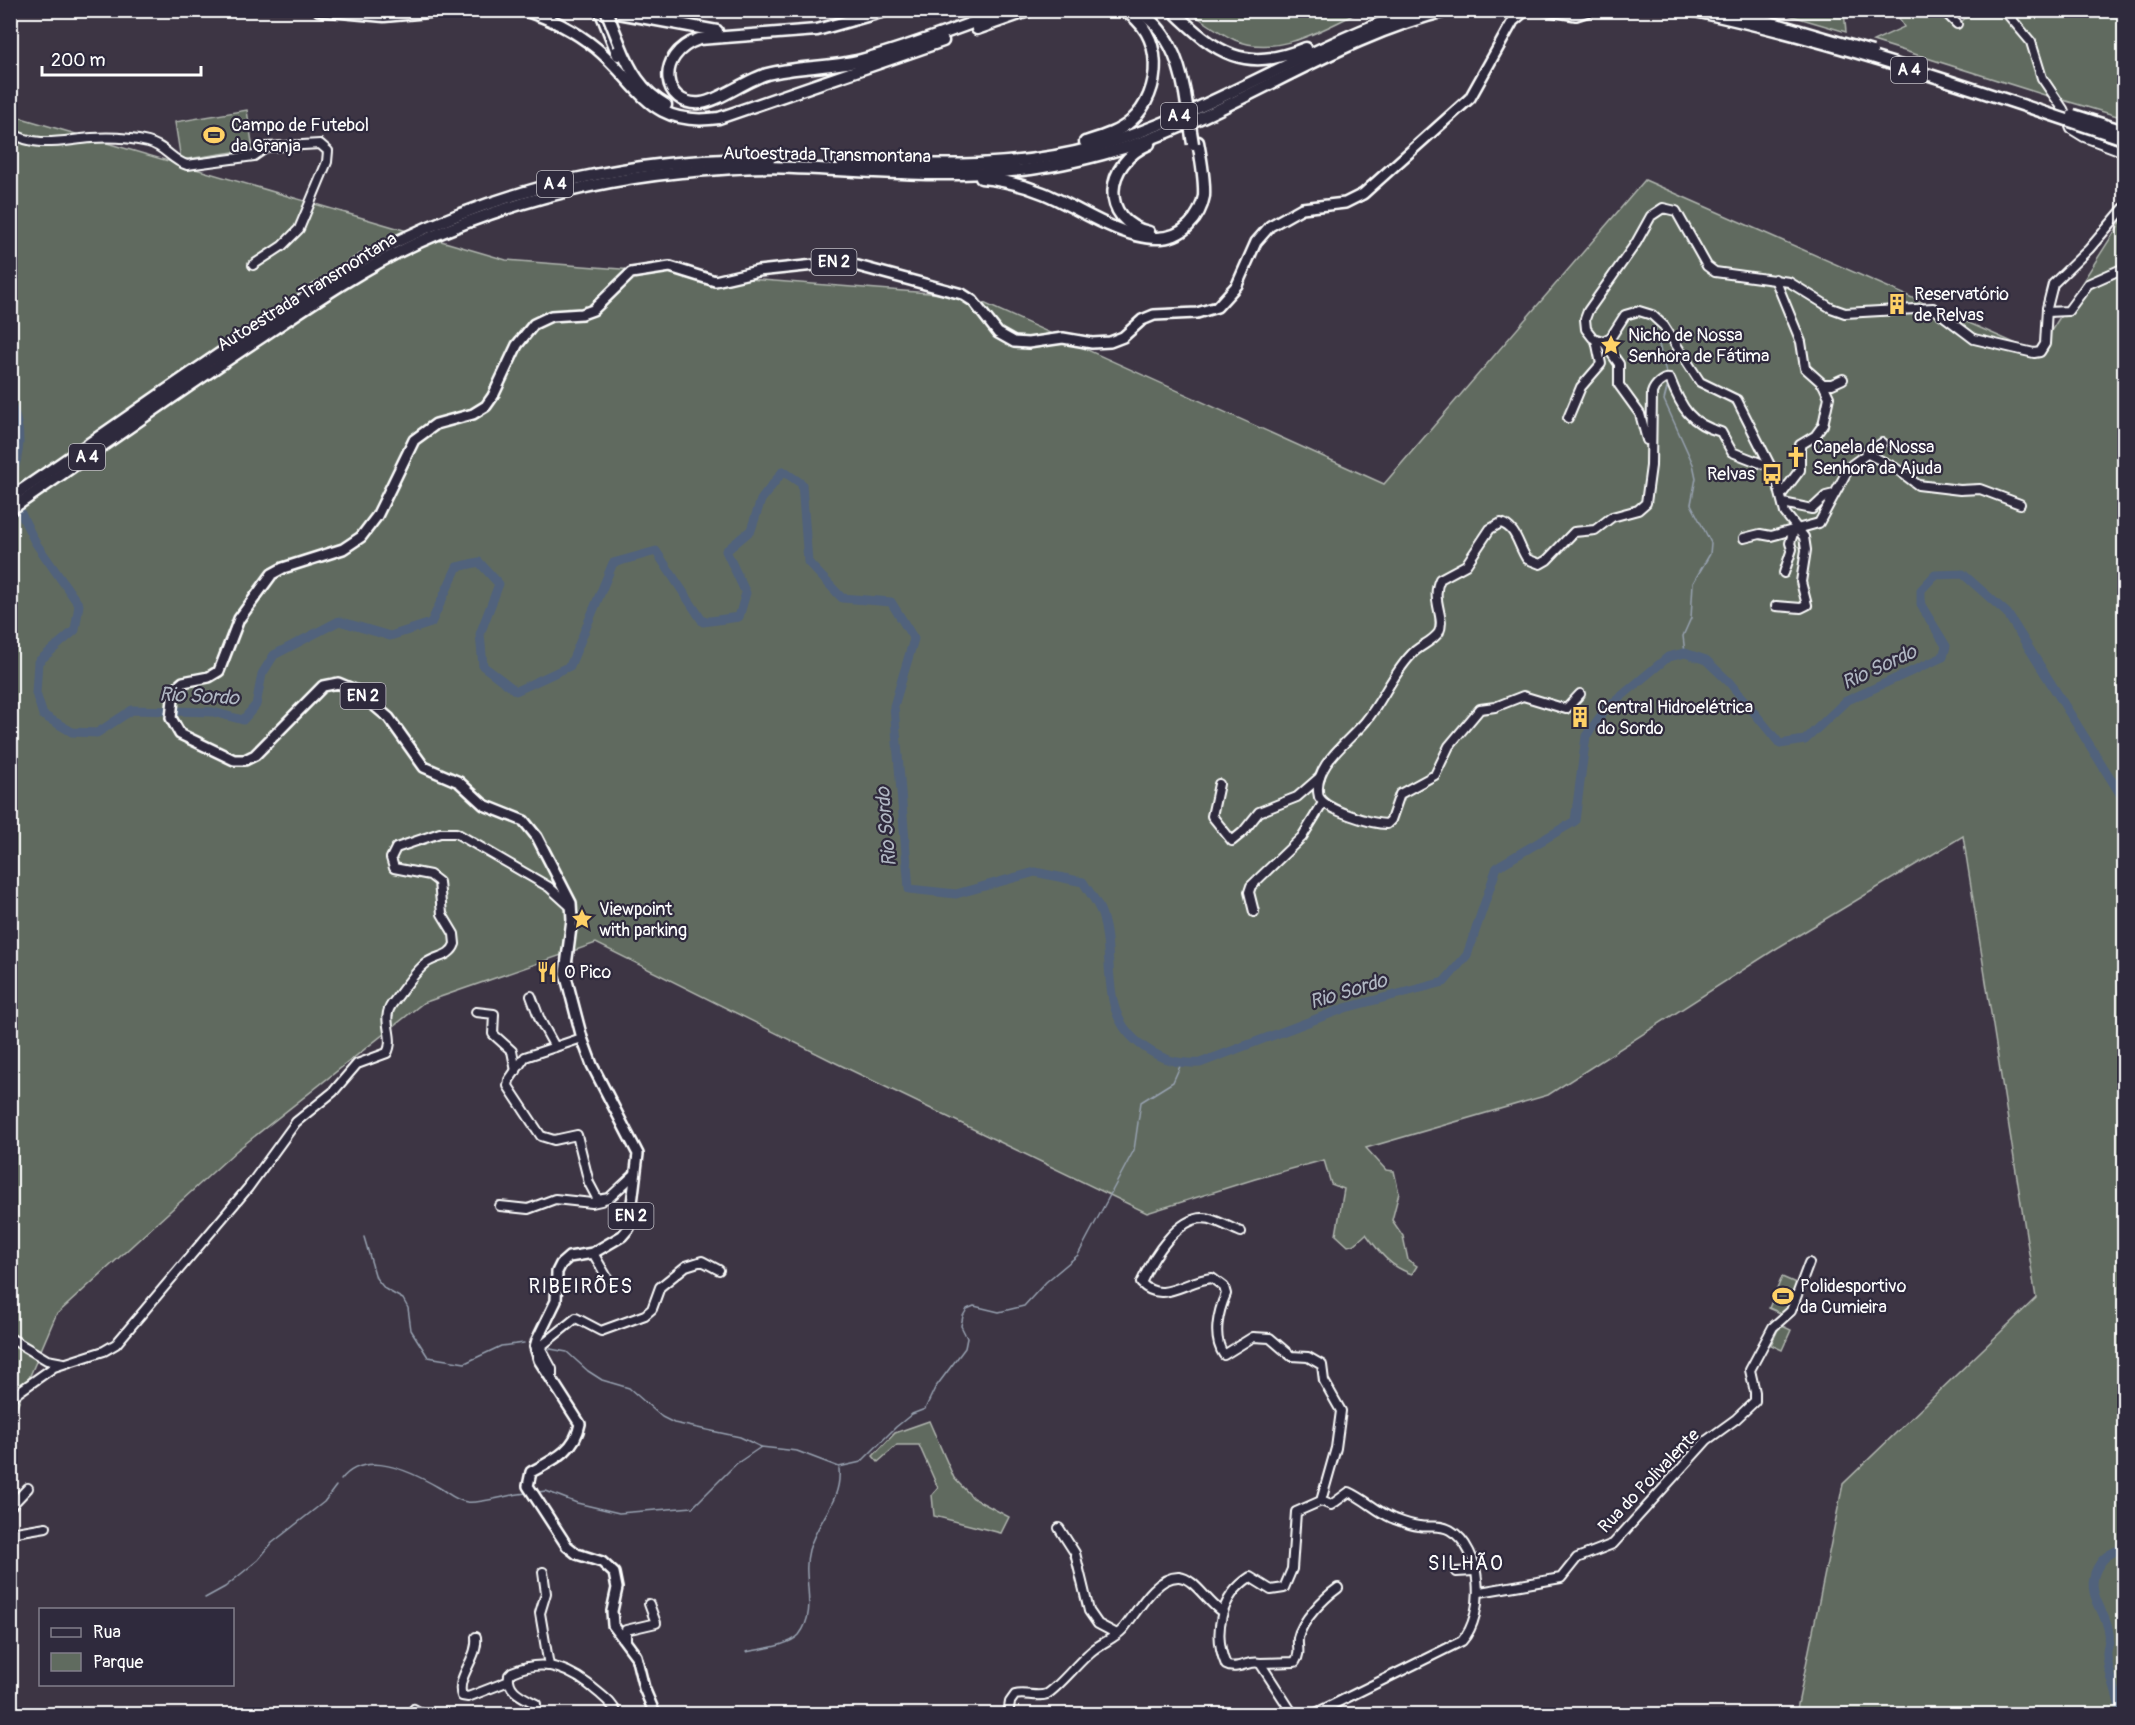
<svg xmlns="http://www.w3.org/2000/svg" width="2135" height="1725" font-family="Pangolin,sans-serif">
  <rect width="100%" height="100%" fill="#3d3544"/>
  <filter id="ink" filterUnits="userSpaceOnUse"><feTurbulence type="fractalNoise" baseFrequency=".0167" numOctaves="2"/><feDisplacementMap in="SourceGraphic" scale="12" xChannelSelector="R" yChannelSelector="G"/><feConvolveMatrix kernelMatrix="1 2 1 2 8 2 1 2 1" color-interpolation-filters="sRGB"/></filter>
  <g filter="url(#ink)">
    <g fill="#606b5f" stroke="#b0b5af" stroke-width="1.5">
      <path d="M1188 11V10L1361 11C1324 29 1277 58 1235 40 1219 33 1204 21 1188 11Z"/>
      <path d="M1775 11H1844L1846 32Z"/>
      <path d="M1895 11H1937L1956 26 1974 11H2002L2028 42 2039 80 2051 97 1873 41 1904 27Z"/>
      <path d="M2010 11H2124V118L2063 100 2045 75 2036 42Z"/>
      <path d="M247 110 253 149 181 160 175 122Z"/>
      <path d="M11 115 506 260 968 296 1384 484 1645 180 2037 353 2124 217V1714H1796L1843 1484 2036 1298 1963 836 1774 950 1548 1095 1366 1148 1386 1170 1394 1171 1399 1193 1392 1220 1403 1236 1408 1260 1417 1266 1412 1274C1390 1267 1379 1252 1366 1234L1355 1244 1348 1246 1336 1235 1344 1189 1331 1184 1324 1160 1255 1179 1147 1213 836 1063 596 943 423 1003 236 1151 56 1315 11 1420Z"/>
      <path d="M1782 1277 1798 1284 1785 1315 1769 1308Z"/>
      <path d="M1780 1325 1791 1330 1782 1350 1771 1345Z"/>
      <path d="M929 1421 954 1478 973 1498 1009 1517 1001 1533 934 1516 932 1495 938 1488 919 1445H897L878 1462 873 1456 895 1433Z"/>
    </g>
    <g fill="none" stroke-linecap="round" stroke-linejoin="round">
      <g stroke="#97a1b0" stroke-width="1.5">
        <path d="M1655 328 1667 377"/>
        <path d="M1668 384 1664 400 1693 464 1696 478 1691 504 1711 543 1710 554 1693 583 1691 618 1683 636 1685 653"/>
        <path d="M364 1237 376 1278 385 1289 403 1299 408 1308 411 1330 428 1357 465 1363 501 1346 524 1343"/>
        <path d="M545 1348 567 1352 588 1371 602 1380 629 1388 662 1417 674 1423 740 1437 761 1447"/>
        <path d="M341 1480C365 1449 410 1471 438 1487 449 1493 454 1500 467 1502 481 1504 510 1494 527 1493"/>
        <path d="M538 1492 546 1491 577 1503 619 1513 693 1507 736 1464 761 1447 797 1451 839 1467 861 1462 896 1427 912 1414 925 1409 935 1388 965 1348 967 1338 961 1326 963 1316 967 1309 974 1306 999 1312 1024 1306 1046 1282 1078 1255 1134 1150 1141 1102 1173 1082 1181 1064"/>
        <path d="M205 1598 225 1587 258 1560 272 1543 324 1502 336 1486"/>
        <path d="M746 1652C760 1649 789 1646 799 1635 819 1610 801 1579 809 1550 817 1520 842 1502 839 1469"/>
      </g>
      <g stroke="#51627c" stroke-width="9">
        <path d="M10 403C24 432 20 453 10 482"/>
        <path d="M10 491 35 542 79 605 75 630 38 662 36 693 43 715 72 732 97 733 132 710 213 712 243 720 256 705 262 674 274 655 339 621 390 636 431 623 457 567 479 562 499 584 480 634 483 666 516 691 570 666 613 563 656 551 703 622 739 617 746 593 726 551 751 530 761 500 783 471 802 484 808 562 842 598 891 602 914 639 894 706 909 889 956 894 1035 872 1083 882C1089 892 1099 904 1102 915 1117 962 1096 1014 1144 1047 1163 1060 1176 1064 1200 1063L1345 1008 1444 982 1467 955 1497 867 1575 821 1586 736 1606 709 1668 657 1685 653 1706 660 1729 682 1780 744 1805 740 1846 701 1943 657 1946 646 1921 605V590L1935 575 1963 574 2007 613 2124 800"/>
        <path d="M2121 1714C2119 1695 2108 1675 2107 1656 2106 1649 2111 1641 2109 1633 2106 1611 2087 1596 2095 1573 2101 1558 2109 1553 2124 1548"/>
      </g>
      <defs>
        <g id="minor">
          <path d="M1943 10 1957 24"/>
          <path d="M2004 10 2031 42 2042 78 2063 109 2071 129 2084 137 2124 152"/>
          <path d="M10 132C36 149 63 140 92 138 109 137 131 138 148 142 165 146 171 160 187 165L254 156 267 147 320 144 328 151 327 162 299 229 282 246 253 265"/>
          <path d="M1775 279 1801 342 1805 368 1823 384 1829 397 1823 425 1815 436 1800 445V470L1781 495"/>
          <path d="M2047 312 2068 311 2088 284 2124 268"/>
          <path d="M1603 341 1619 364V385L1640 414 1647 440"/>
          <path d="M1823 384H1832L1843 379"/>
          <path d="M1568 418 1581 387 1601 364 1596 340"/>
          <path d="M1866 453 1894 467 1918 485 1960 490 1980 489 2020 504"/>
          <path d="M1783 503 1812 509 1826 496 1834 494"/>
          <path d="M1744 538 1760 534 1771 536 1819 523 1850 466 1882 443"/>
          <path d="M1784 573 1792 549 1790 543 1794 530"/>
          <path d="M1776 606 1801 608 1807 605 1801 582 1806 550 1804 537 1785 513 1776 477 1737 400 1700 382 1664 326 1652 315 1639 311 1625 315 1611 337 1603 341 1593 338 1586 329 1585 319 1588 311 1636 243 1651 216 1663 208 1676 211 1707 266 1715 272 1789 282 1831 308 1845 313 1933 308 1974 339 2034 353 2040 352 2045 344 2047 308 2053 284 2089 249 2124 208"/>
          <path d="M1580 694 1566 709 1523 696 1495 707 1480 709 1449 746 1435 775 1400 794 1391 820 1387 824C1372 824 1326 810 1319 797 1311 767 1348 742 1365 722 1382 702 1392 675 1411 655 1418 646 1433 642 1439 632 1446 617 1430 600 1440 579L1466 565 1490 529 1501 523C1517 528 1518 546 1527 559L1540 564 1547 560 1574 532 1595 530 1612 517 1638 510 1646 503 1651 466 1652 393C1654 386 1663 377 1670 379 1681 407 1690 424 1721 432L1732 452 1768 466"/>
          <path d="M1219 784 1212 816 1232 841 1243 832 1259 812 1297 797 1320 777"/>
          <path d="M1254 912 1249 892 1251 886 1302 837 1323 803"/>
          <path d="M531 996 540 1020 555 1047"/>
          <path d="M476 1012 494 1014 493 1034 512 1051 516 1071"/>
          <path d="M582 1038 525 1057 509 1080 508 1086 541 1136 554 1140 577 1135 589 1183 598 1200 609 1198 636 1173"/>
          <path d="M500 1206 528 1209 555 1199 592 1203 601 1201"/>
          <path d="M1241 1232C1231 1228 1220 1222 1210 1219 1179 1211 1151 1261 1141 1283 1162 1305 1186 1280 1212 1278L1224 1287 1226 1294C1218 1312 1212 1338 1224 1355L1253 1337 1270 1338 1291 1356 1308 1357 1322 1365 1324 1381 1341 1411 1336 1448 1321 1501 1296 1512 1292 1569 1284 1588 1271 1590 1250 1577C1221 1596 1212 1632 1226 1665 1237 1671 1248 1660 1260 1663L1293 1714"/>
          <path d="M593 1253 608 1279"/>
          <path d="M10 1338 47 1360 63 1363"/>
          <path d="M552 1380V1369L540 1347 576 1318 601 1331 645 1315 652 1309 660 1287 686 1266 702 1261 719 1270"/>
          <path d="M10 1398 54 1367 104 1351 116 1344 248 1188 296 1122 333 1092 357 1064 387 1053C396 1037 380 1020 392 1004 402 991 413 974 425 964 436 955 450 958 455 944L454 934 442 914 439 882 430 875 394 868 391 858 396 848 440 833H456L549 887 570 906"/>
          <path d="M10 1507 28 1488"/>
          <path d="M1059 1528 1075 1553 1089 1611 1098 1624 1117 1634"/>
          <path d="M10 1533 46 1527"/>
          <path d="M543 1572 546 1593 540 1613 549 1666"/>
          <path d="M1456 1572 1474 1571"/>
          <path d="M1480 1592 1561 1578 1577 1558 1613 1544 1707 1440 1736 1419 1755 1401V1392L1750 1370 1773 1327 1791 1311 1809 1263"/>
          <path d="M476 1637C479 1658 455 1677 462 1696L468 1697 509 1681"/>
          <path d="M626 1641V1630L656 1623 649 1604"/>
          <path d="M1259 1663 1295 1662C1301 1653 1297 1647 1298 1638 1302 1620 1324 1598 1338 1588"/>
          <path d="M410 1714 414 1709 423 1714"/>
          <path d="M536 1714V1704C524 1697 507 1692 509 1675L512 1672C547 1657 573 1670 599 1693 606 1699 614 1705 617 1714"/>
          <path d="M1008 1714 1010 1702 1015 1695C1025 1692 1038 1698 1047 1694 1058 1688 1080 1660 1093 1650 1103 1642 1115 1638 1123 1629 1136 1614 1155 1576 1179 1577 1194 1578 1207 1602 1221 1611"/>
          <path d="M1314 1714 1462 1641C1486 1614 1483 1549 1450 1530 1439 1524 1430 1528 1419 1526 1410 1525 1400 1521 1392 1518 1376 1511 1365 1499 1349 1492L1331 1505 1321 1501"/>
        </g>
        <g id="major">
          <path d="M1546 10 1576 15 1591 10"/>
          <path d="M655 1714 644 1688 636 1656 613 1625 612 1611 617 1588 614 1573 602 1562 577 1554 567 1546 528 1486 531 1472C553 1460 575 1451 580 1424L539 1360 535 1347 537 1340 556 1301 557 1272 561 1264 569 1257 593 1253 622 1236 629 1228 638 1154 592 1065 582 1038 565 973 572 920 571 903 537 837 524 821 484 805 459 782 424 767 389 718 357 691 338 683 323 686 255 755 245 760H234L180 734 171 718 174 690 183 682 209 677 219 671 239 619 272 574 283 568 343 549 361 537 377 516 414 440 436 424 473 414 486 406 493 396 517 345 534 324 551 316 582 314 593 310 631 273 670 267 715 281 758 271 843 262 962 294 973 301 998 333 1014 342 1028 343 1063 338 1092 343 1110 342 1123 337 1142 320 1154 315 1197 313 1217 307 1237 285 1256 242 1270 226 1302 208 1345 203 1363 194 1470 98 1513 21 1526 10"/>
        </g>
        <g id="highway">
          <path d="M319 10 384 16 451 10"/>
          <path d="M523 10C550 18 574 30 596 48 641 85 648 128 719 118L943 41"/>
          <path d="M600 10 618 55"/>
          <path d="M602 10 717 31"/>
          <path d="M888 10 817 30 699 39C653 55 663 107 701 103 719 101 746 80 767 74 798 66 830 68 861 60 911 47 959 27 1008 10"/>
          <path d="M1137 10C1167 28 1179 60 1185 93"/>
          <path d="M1172 10C1217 54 1244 73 1306 48"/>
          <path d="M977 29 1031 10"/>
          <path d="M620 45C630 70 641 91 666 105"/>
          <path d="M1085 142C1101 137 1119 132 1131 121 1163 92 1165 32 1123 10"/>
          <path d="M842 162C926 165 1013 170 1095 147 1207 115 1305 47 1416 10"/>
          <path d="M981 178C1003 180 1023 185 1043 193 1082 208 1153 263 1189 225 1197 217 1202 207 1204 196 1205 179 1201 159 1198 142"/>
          <path d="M1149 232C1099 221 1104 163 1149 144"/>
          <path d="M10 498C102 436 191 371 284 311 321 288 357 261 396 242 512 186 640 156 769 160"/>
          <path d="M10 510C94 452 178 392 263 336 312 303 363 268 417 243 501 205 590 181 681 172 709 170 739 167 767 167 848 169 930 179 1011 171 1041 169 1073 162 1103 154 1225 122 1327 39 1450 10"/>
        </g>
      </defs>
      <use href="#minor" stroke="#fff" stroke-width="12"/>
      <use href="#major" stroke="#fff" stroke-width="14"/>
      <use href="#highway" stroke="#fff" stroke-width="15"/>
      <use href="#minor" stroke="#2f2a3d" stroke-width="8"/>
      <use href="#major" stroke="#2f2a3d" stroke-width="9"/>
      <use href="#highway" stroke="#2f2a3d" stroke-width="10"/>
      <defs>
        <g id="highway-bridge">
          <path d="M606 10 620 45"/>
          <path d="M1690 10C1838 41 1982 92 2124 139"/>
          <path d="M1728 10 1872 52"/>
          <path d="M1185 93 1193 144"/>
          <path d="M2073 115 2124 131"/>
        </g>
      </defs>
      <use href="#highway-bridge" stroke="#fff" stroke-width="15" stroke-linecap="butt"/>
      <use href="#highway-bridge" stroke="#2f2a3d" stroke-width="10"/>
    </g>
  </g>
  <defs>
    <symbol id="stadium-bare" viewBox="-9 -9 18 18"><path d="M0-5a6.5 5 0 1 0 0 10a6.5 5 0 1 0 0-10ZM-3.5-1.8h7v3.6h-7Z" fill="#ffd166" stroke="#2f2a3d" stroke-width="2.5" paint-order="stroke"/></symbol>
    <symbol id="building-bare" viewBox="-9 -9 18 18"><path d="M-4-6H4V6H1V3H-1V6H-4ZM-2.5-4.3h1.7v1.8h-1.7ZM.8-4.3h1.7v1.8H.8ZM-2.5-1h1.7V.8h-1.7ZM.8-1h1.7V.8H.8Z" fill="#ffd166" stroke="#2f2a3d" stroke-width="2.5" paint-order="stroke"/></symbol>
    <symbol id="sight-bare" viewBox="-9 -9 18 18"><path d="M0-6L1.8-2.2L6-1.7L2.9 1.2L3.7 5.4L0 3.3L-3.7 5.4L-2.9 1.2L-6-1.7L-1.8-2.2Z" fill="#ffd166" stroke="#2f2a3d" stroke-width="2.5" paint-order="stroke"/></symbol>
    <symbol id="church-bare" viewBox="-9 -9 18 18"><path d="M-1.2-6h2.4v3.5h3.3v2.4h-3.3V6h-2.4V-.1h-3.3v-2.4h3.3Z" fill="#ffd166" stroke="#2f2a3d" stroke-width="2.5" paint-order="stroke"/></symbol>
    <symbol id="bus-bare" viewBox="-9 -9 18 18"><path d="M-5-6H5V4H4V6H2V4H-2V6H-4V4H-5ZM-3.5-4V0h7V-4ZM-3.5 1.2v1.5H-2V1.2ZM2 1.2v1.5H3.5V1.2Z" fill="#ffd166" stroke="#2f2a3d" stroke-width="2.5" paint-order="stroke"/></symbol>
    <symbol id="restaurant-bare" viewBox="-9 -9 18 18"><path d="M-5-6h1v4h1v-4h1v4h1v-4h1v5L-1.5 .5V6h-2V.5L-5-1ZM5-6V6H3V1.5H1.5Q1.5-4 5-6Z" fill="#ffd166" stroke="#2f2a3d" stroke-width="2.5" paint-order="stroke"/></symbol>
  </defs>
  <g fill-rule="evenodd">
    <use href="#stadium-bare" x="199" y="120" width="30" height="30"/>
    <use href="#building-bare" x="1882" y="289" width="30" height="30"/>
    <use href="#sight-bare" x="1596" y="330" width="30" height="30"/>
    <use href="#church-bare" x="1781" y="442" width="30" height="30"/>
    <use href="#bus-bare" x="1757" y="459" width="30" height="30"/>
    <use href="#building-bare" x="1565" y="702" width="30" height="30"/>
    <use href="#sight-bare" x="567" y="904" width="30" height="30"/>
    <use href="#restaurant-bare" x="532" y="957" width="30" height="30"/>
    <use href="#stadium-bare" x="1768" y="1281" width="30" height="30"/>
  </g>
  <g text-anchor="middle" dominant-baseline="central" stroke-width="4.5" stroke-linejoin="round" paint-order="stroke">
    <g fill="#2f2a3d" stroke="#c1bfc5" stroke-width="1.5">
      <rect x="1891" y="57" width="36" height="26" rx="4.5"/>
      <rect x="1161" y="103" width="36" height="26" rx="4.5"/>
      <rect x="537" y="171" width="36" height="26" rx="4.5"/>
      <rect x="811.5" y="249" width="45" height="26" rx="4.5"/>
      <rect x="69" y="444" width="36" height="26" rx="4.5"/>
      <rect x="340.5" y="683" width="45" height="26" rx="4.5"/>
      <rect x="608.5" y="1203" width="45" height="26" rx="4.5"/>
    </g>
    <g font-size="16" font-weight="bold" fill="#fff">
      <text x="1909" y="70">A 4</text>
      <text x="1179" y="116">A 4</text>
      <text x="555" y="184">A 4</text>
      <text x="834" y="262">EN 2</text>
      <text x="87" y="457">A 4</text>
      <text x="363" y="696">EN 2</text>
      <text x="631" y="1216">EN 2</text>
    </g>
    <g font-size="18" fill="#fff" stroke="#2f2a3d" text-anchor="start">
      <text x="231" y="125">Campo de Futebol<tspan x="231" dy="21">da Granja</tspan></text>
      <text x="1914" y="294">Reservatório<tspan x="1914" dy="21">de Relvas</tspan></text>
      <text x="1628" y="335">Nicho de Nossa<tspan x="1628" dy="21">Senhora de Fátima</tspan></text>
      <text x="1813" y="447">Capela de Nossa<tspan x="1813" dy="21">Senhora da Ajuda</tspan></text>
      <text x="1755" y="474" text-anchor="end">Relvas</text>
      <text x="1597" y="707">Central Hidroelétrica<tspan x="1597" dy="21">do Sordo</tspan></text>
      <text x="599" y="909">Viewpoint<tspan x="599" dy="21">with parking</tspan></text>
      <text x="564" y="972">O Pico</text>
      <text x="1800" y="1286">Polidesportivo<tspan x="1800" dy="21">da Cumieira</tspan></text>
    </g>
    <g font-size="18" fill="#fff" stroke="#2f2a3d">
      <text transform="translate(827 155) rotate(1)">Autoestrada Transmontana</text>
      <text transform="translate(307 292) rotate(-32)">Autoestrada Transmontana</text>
      <text transform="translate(1649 1481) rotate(-46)">Rua do Polivalente</text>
    </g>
    <g font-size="20" font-style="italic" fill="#b1b8c4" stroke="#2f2a3d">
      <text transform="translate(1879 667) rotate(-25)">Rio Sordo</text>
      <text transform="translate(199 696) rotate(3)">Rio Sordo</text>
      <text transform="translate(886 827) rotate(-95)">Rio Sordo</text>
      <text transform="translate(1348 991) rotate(-17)">Rio Sordo</text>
    </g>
    <g font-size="20" letter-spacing="1.5" fill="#fff" stroke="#2f2a3d">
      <text x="581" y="1286">RIBEIRÕES</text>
      <text x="1466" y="1563">SILHÃO</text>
    </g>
  </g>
  <rect width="2135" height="1725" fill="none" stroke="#2f2a3d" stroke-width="36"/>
  <rect x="18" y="18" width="2099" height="1689" fill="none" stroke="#fff" stroke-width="2" filter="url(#ink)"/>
  <rect x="39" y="1608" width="195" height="78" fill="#2f2a3d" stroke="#827f8b" stroke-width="1.5"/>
  <rect x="51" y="1628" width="30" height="9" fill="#2f2a3d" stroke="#827f8b" stroke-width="1.5"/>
  <text x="93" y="1638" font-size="18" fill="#ffffff">Rua</text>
  <rect x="51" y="1653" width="30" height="18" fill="#606b5f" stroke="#827f8b" stroke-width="1.5"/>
  <text x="93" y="1668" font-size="18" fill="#ffffff">Parque</text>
  <path d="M42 66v9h159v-9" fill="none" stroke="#ffffff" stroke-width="3"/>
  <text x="51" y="66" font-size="18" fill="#ffffff" stroke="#2f2a3d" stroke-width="4.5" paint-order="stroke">200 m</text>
</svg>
